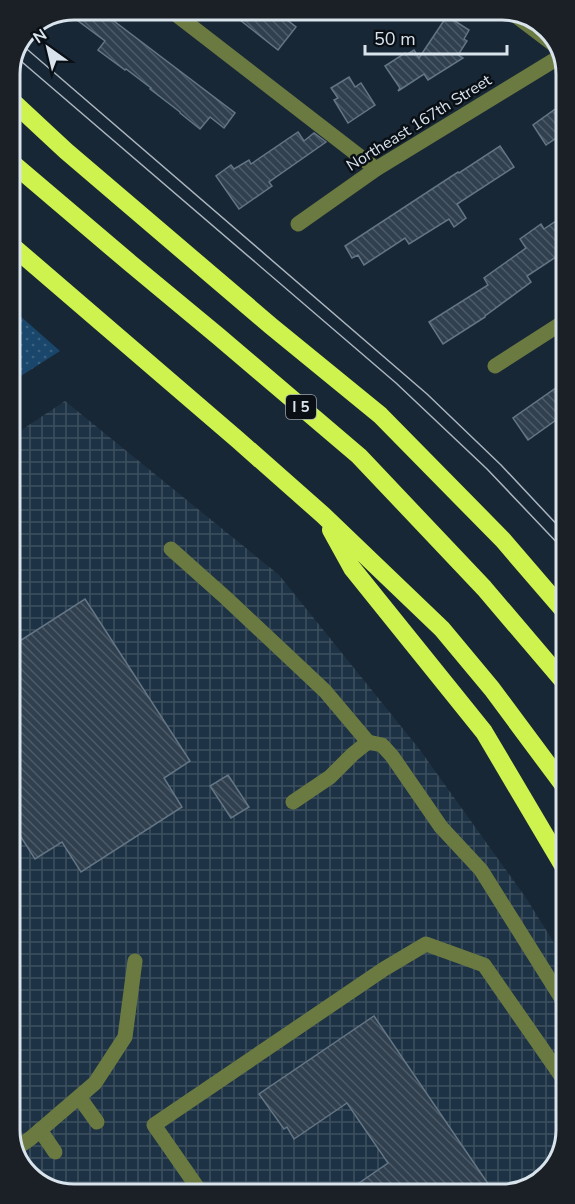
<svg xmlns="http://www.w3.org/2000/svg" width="575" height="1204" font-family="'Nunito Sans',sans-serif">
  <defs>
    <pattern id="industrial-grid" width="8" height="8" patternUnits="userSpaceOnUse" patternTransform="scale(1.5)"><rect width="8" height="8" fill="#1d3244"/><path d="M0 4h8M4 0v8" fill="none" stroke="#3d505f"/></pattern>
    <pattern id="park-dots" width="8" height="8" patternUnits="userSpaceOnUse" patternTransform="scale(1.5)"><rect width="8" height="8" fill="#19466a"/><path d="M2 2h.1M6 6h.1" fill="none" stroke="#3a617f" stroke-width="1.8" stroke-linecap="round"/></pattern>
    <pattern id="building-back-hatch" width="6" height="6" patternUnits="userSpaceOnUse" patternTransform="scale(1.5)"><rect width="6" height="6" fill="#30404f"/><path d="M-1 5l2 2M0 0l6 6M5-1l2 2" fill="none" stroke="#4d5b68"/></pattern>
  </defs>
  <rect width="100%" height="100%" fill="#182735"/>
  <path fill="url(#industrial-grid)" d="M65 401 279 575 420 750 526 898 565 960 566 1131 555 1167 526 1190 69 1195 34 1182 14 1155 11 437Z"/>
  <path fill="url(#park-dots)" d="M10 307 60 351 10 383Z"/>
  <g fill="url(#building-back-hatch)" stroke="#647686" stroke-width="1.5">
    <path d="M73 9H98L235 113 224 128 210 117 200 129 180 113V112L150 89 151 88 126 69 125 70 98 50 105 41 66 12Z"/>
    <path d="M226 9H273L296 27 278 50Z"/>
    <path d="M447 16 469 30 464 39 467 41 458 55 463 58 428 80 424 74 398 91 400 88 385 66 405 53 406 55 414 50 419 58Z"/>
    <path d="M349 77 355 87 361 83 375 105 348 123 334 100 338 98 331 88Z"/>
    <path d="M561 105 562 134 546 145 533 125Z"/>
    <path d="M298 132 304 141 314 133 326 142 269 182 272 186 239 209 216 176 231 165 234 169 249 160 251 164Z"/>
    <path d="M500 146 514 167 457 204 466 218 454 227 449 219 409 244 405 238 364 265 358 255 352 258 345 246 458 172 459 173Z"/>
    <path d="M562 217V253L527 276 531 282 485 316V317L443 344 429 322 488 285 484 278 526 248 520 239 541 224 544 229Z"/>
    <path d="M563 383V415L528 440 513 418Z"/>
    <path d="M85 599 190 761 164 778 182 807 81 872 62 842 35 859 12 823V646Z"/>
    <path d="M228 775 249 807 231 818 210 786Z"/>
    <path d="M374 1016 493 1191 346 1192 388 1163 347 1103 294 1139 287 1127 284 1129 259 1094Z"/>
  </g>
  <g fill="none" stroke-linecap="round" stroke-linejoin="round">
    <g stroke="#6b7a40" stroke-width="15">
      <path d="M169 9 376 169"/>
      <path d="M507 9 561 50"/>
      <path d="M298 224 376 169 561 56"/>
      <path d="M495 366 562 323"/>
      <path d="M171 549 226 598 325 691 368 742"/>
      <path d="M293 802 330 777 353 754 368 742 382 745 392 756 441 827 481 870 565 1004"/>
      <path d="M79 1097 97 1122"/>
      <path d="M40 1130 55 1152"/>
      <path d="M14 1150 31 1138 95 1083 125 1037 135 961"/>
      <path d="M202 1194 154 1125 384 969 426 944 484 965 566 1083"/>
    </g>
    <g stroke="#cef24e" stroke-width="18">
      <path d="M9 98 66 151 271 326 380 415 503 540 564 611"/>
      <path d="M10 161 130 263 218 336 359 456 484 588 564 682"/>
      <path d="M10 244 238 440 323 515 442 629 492 689 564 786"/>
      <path d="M331 530 352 568 484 732 565 869"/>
    </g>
    <g stroke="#aab5bf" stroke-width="1.5">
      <path d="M21 44 427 394 501 465 563 531"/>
      <path d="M15 56 396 383 487 469 563 549"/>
    </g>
  </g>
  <g text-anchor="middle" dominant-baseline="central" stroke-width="5" stroke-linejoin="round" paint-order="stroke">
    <rect fill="#090f15" stroke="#9ba3ac" stroke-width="1.5" x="286" y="395" width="30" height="24" rx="4.5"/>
    <g font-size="15" font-weight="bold" fill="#d9e3ec">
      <text x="301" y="407">I 5</text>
    </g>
    <g font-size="16" fill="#d9e3ec" stroke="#090f15">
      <text transform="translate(419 123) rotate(-32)">Northeast 167th Street</text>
    </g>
  </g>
  <path d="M0 0H575V1204H0ZM74 20H502A54 54 0 0 1 556 74V1130A54 54 0 0 1 502 1184H74A54 54 0 0 1 20 1130V74A54 54 0 0 1 74 20Z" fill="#1a2026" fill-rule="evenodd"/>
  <path fill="none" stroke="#d9e3ec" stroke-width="3" d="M74 20H502A54 54 0 0 1 556 74V1130A54 54 0 0 1 502 1184H74A54 54 0 0 1 20 1130V74A54 54 0 0 1 74 20Z"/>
  <g transform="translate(48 48) rotate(326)" stroke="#090f15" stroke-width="4.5" paint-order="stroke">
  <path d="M0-4.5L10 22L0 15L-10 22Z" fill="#d9e3ec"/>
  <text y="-9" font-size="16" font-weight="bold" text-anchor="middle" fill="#d9e3ec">N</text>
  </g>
  <path d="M365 45v9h142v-9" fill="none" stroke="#d9e3ec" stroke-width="3"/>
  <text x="374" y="45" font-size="18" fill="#d9e3ec" stroke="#090f15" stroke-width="4.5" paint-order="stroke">50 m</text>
</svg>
